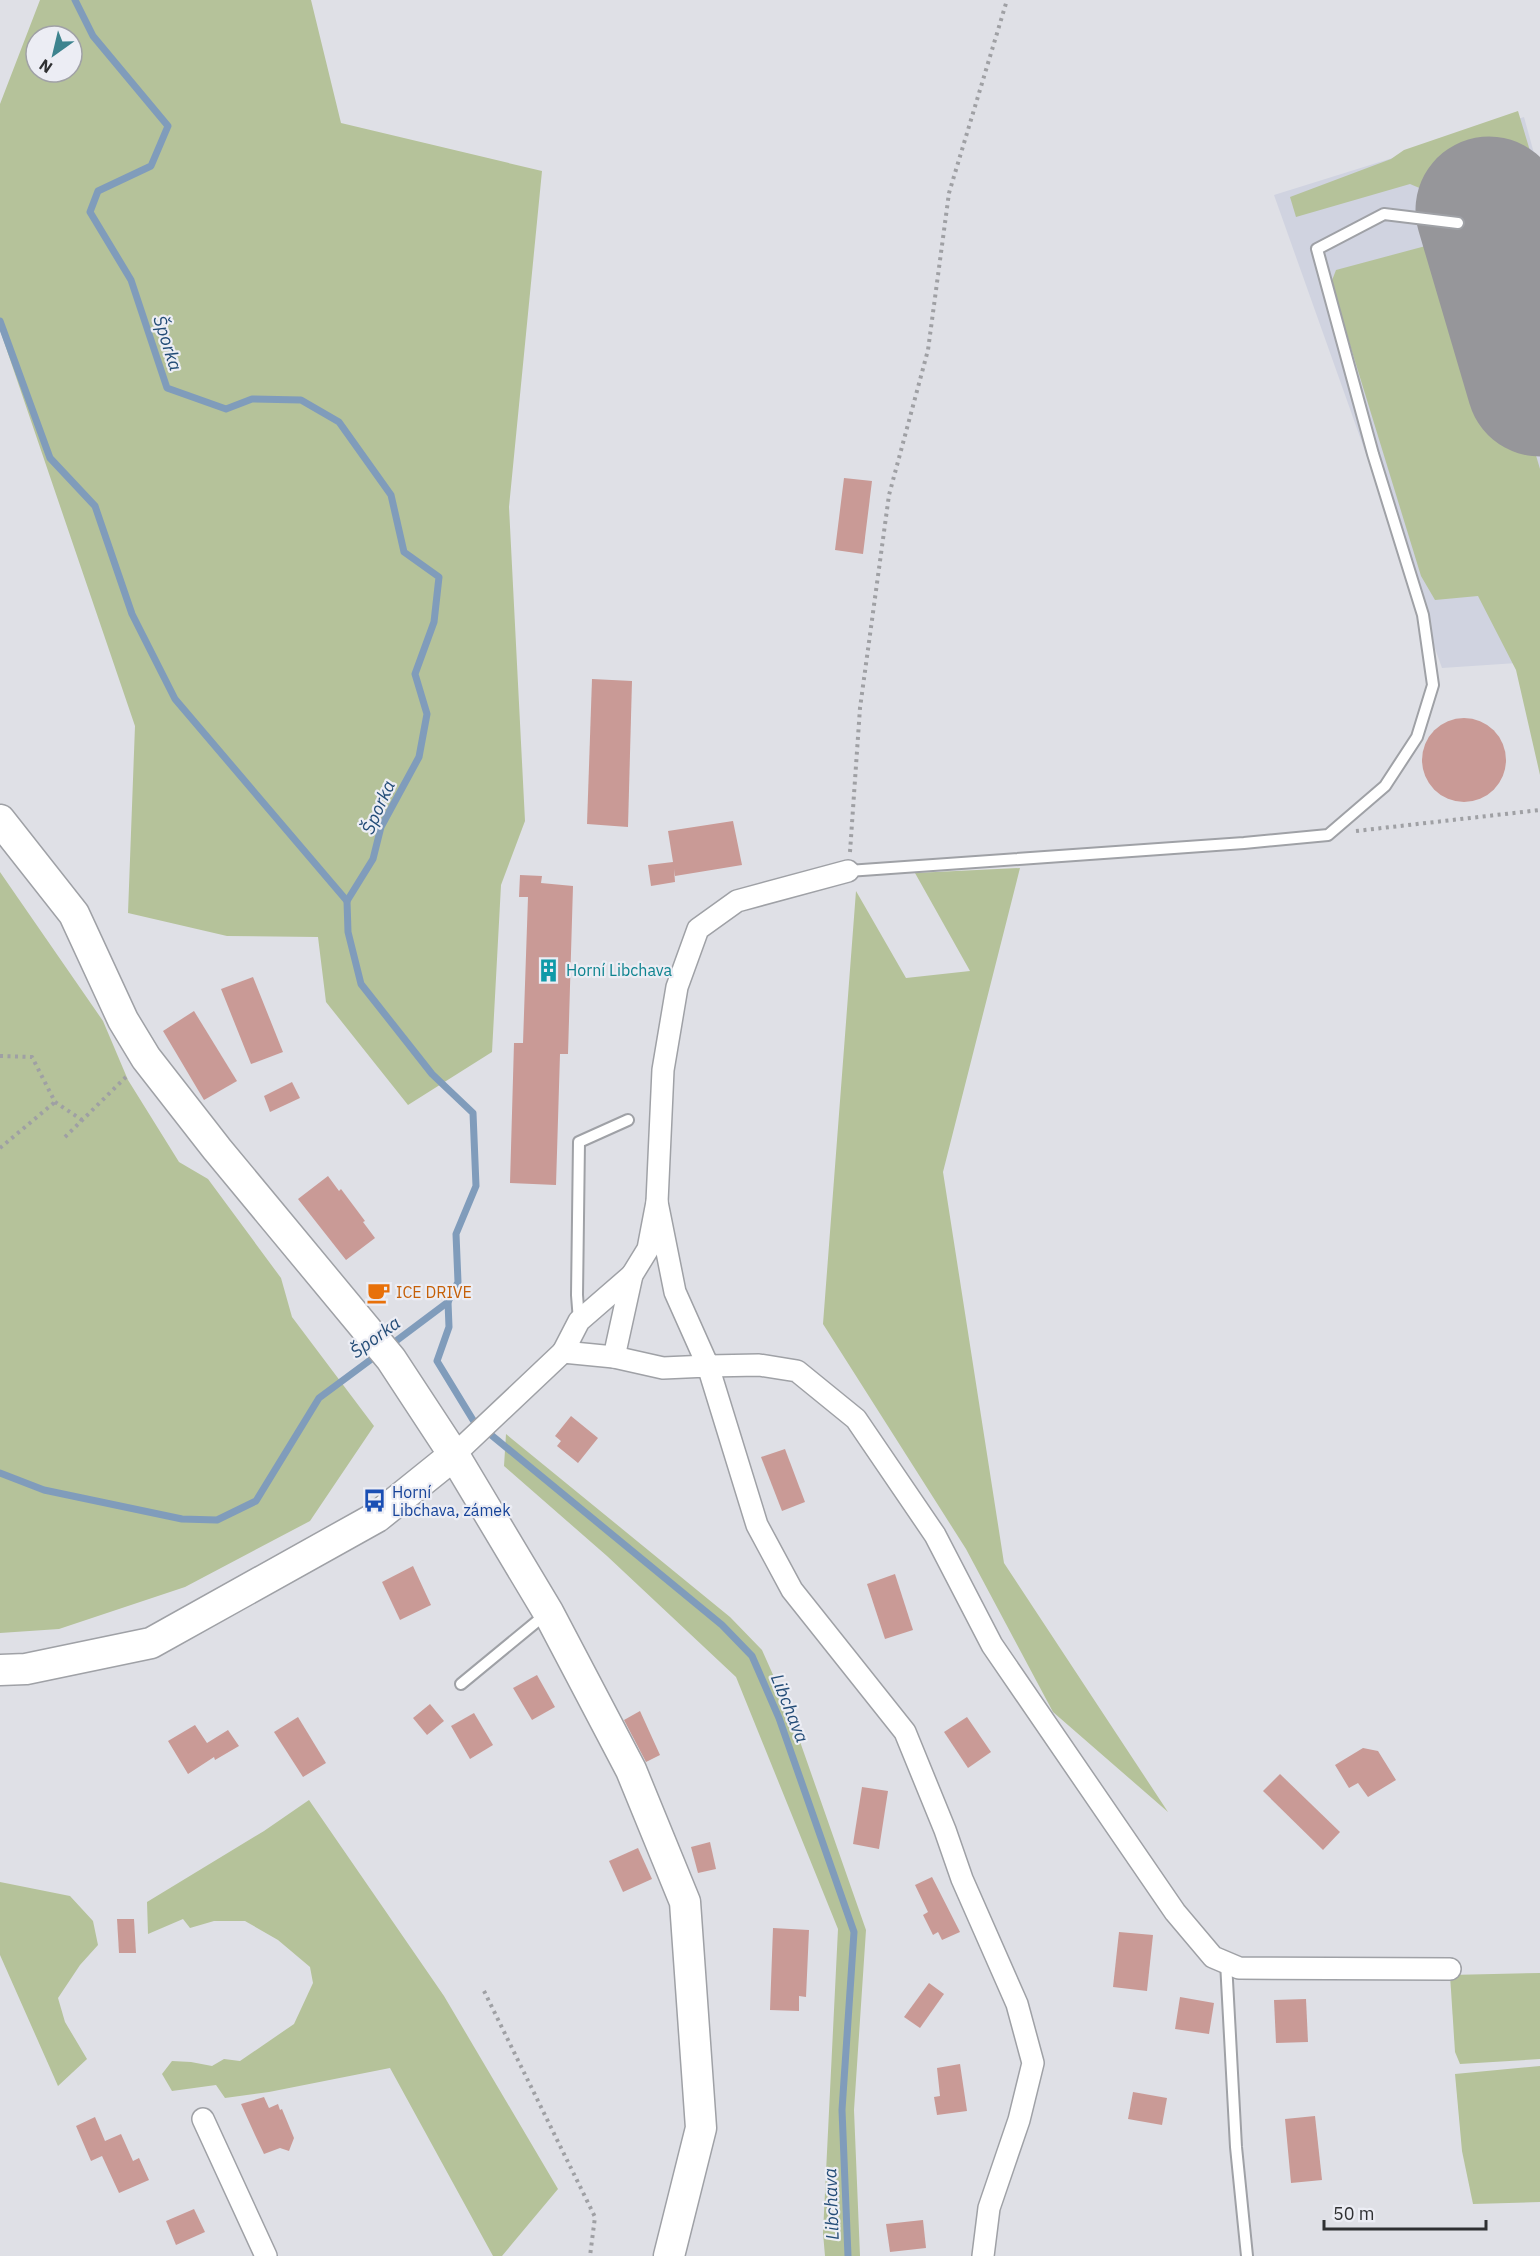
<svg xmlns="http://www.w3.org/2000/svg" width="1540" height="2256" font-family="'IBM Plex Sans',sans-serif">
  <rect width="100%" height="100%" fill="#dfe0e6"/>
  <path fill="#d0d3e0" d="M1524 117 1540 175V745L1517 663 1442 668 1274 195Z"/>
  <g fill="#b5c29a" fill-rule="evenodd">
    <path d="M40 0H311L341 123 542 171 509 507 525 821 501 885 492 1052 408 1105 326 1002 318 937 227 936 128 913 135 726 0 330V104ZM36 36H72V72H36Z"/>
    <path d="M1518 111 1540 184V300L1510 199 1464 212 1436 195 1410 184 1296 217 1290 197 1391 159 1404 150Z"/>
    <path d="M1433 244 1481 270 1540 469V775L1516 670 1478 596 1435 600 1421 576 1331 283 1336 270Z"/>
    <path d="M1020 868 943 1172 1004 1563 1168 1812 1053 1712 966 1549 823 1324 856 891 906 978 970 971 915 873Z"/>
    <path d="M0 872 103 1021 128 1080 179 1162 208 1179 281 1278 292 1317 374 1426 310 1521 185 1587 59 1629 0 1633Z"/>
    <path d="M506 1434 730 1617 762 1650 790 1713 866 1930 854 2110 860 2256H825L823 2233 838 1929 736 1677 607 1556 504 1466Z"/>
    <path d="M309 1800 444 1996 558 2189 502 2256H493L390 2068 269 2092 225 2098 216 2085 172 2091 162 2074 172 2061 191 2062 212 2066 224 2059 240 2061 294 2024 313 1983 310 1967 278 1940 245 1921H214L190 1928 183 1919 148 1934 147 1902 264 1831Z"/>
    <path d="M0 1882 70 1896 93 1921 98 1945 80 1965 58 1998 65 2022 87 2059 58 2086 0 1955Z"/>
    <path d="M1540 1973V2059L1460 2064 1455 2052 1450 1975Z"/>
    <path d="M1540 2066V2202L1473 2204 1462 2151 1455 2074Z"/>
  </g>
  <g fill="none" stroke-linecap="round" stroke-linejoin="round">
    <g stroke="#809cbb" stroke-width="7">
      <path d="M75 0 93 36 168 126 151 166 98 191 90 212 131 280 167 388 226 409 252 399 301 400 339 422 391 495 404 552 439 577 434 622 415 674 427 714 419 757 381 827 373 859 347 901 348 932 361 984 432 1074 473 1113 476 1186 456 1234 458 1282 448 1302 388 1347"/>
      <path d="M0 321 50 458 95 506 132 614 175 699 347 901"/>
      <path d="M448 1302 449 1327 437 1361 473 1420 722 1625 752 1656 779 1718 854 1932 842 2110 848 2256"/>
      <path d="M0 1473 44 1490 182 1519 217 1520 256 1501 319 1398 377 1355"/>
    </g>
    <path stroke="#96969a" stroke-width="147" d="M1489 210 1540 383"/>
  </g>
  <g fill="#c99a96">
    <path d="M844 478 872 481 863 554 835 550Z"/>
    <path d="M592 679 632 681 628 827 587 824Z"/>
    <circle cx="1464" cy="760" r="42"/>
    <path d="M733 821 742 865 675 876 674 869 675 882 651 886 648 865 673 862 668 831Z"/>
    <path d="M520 875 542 876 541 883 573 886 568 1054H560L556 1185 510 1183 514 1043H523L528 897H519Z"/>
    <path d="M253 977 283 1052 251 1064 221 989Z"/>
    <path d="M194 1011 237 1081 204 1100 163 1031Z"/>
    <path d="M292 1082 300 1098 270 1112 264 1096Z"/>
    <path d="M328 1176 339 1191 341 1189 365 1221 363 1222 375 1238 346 1260 298 1199Z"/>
    <path d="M571 1416 598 1438 578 1463 557 1446 561 1441 555 1436Z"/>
    <path d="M785 1449 805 1502 782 1511 761 1457Z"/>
    <path d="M413 1566 431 1605 400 1620 382 1582Z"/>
    <path d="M895 1574 913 1630 885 1639 867 1584Z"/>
    <path d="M537 1675 555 1707 532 1720 513 1688Z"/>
    <path d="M430 1704 444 1721 427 1735 413 1718Z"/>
    <path d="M640 1711 660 1755 646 1762 624 1720Z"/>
    <path d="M474 1713 493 1745 470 1759 451 1726Z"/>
    <path d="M298 1717 326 1763 303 1777 274 1732Z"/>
    <path d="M967 1717 991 1752 968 1768 944 1732Z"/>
    <path d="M195 1725 207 1743 228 1730 239 1746 215 1760 214 1757 188 1774 168 1741Z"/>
    <path d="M1363 1748 1378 1751 1396 1780 1368 1797 1358 1783 1349 1788 1335 1765Z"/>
    <path d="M1280 1774 1340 1832 1323 1850 1263 1791Z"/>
    <path d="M862 1787 888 1791 879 1849 853 1844Z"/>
    <path d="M710 1842 716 1869 698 1873 691 1847Z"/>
    <path d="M638 1848 652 1879 623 1892 609 1861Z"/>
    <path d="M932 1877 960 1932 942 1940 938 1932 933 1935 923 1915 928 1912 915 1885Z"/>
    <path d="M117 1919H134L136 1953H119Z"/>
    <path d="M773 1928 809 1930 806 1997 799 1996V2011L770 2010Z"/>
    <path d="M1119 1932 1153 1935 1147 1991 1113 1987Z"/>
    <path d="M929 1983 944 1994 920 2028 904 2017Z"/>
    <path d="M1180 1997 1214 2003 1209 2034 1175 2029Z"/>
    <path d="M1306 1999 1308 2042 1276 2043 1274 2000Z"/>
    <path d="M960 2064 967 2111 937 2115 934 2097 940 2096 937 2068Z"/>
    <path d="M1133 2092 1167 2098 1162 2125 1128 2119Z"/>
    <path d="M264 2097 269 2108 278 2104 280 2110 282 2109 294 2138 289 2151 280 2148 264 2154 255 2135 241 2104Z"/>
    <path d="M1315 2116 1322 2180 1291 2183 1285 2119Z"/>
    <path d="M95 2117 105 2141 121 2134 133 2161 139 2158 149 2180 119 2193 102 2156 91 2161 76 2126Z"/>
    <path d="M194 2209 205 2232 176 2245 166 2221Z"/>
    <path d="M923 2220 926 2248 890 2252 886 2224Z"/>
  </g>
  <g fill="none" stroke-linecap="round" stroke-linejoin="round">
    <defs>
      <g id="lane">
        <path d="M848 871 1244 843 1328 835 1385 786 1417 737 1433 685 1423 615 1373 454 1317 249 1384 214 1458 223"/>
        <path d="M579 1321 577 1295 579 1142 628 1120"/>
        <path d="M461 1684 546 1614"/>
        <path d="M1226 1962 1236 2147 1247 2256"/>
      </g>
      <g id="street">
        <path d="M657 1202 675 1292 708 1366 759 1365 797 1371 856 1419 935 1535 992 1645 1175 1912 1213 1957 1239 1968 1450 1969"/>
        <path d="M563 1352 579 1321 632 1275"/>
        <path d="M614 1357 632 1275 648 1249 657 1202 663 1070 677 987 698 929 737 901 848 871"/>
        <path d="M454 1455 563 1352 614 1357 663 1368 708 1366 757 1525 792 1590 905 1732 945 1830 962 1879 1017 2004 1033 2063 1019 2120 989 2208 983 2256"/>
        <path d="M203 2119 266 2256"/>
      </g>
      <g id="secondary">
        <path d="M0 820 74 914 123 1020 146 1058 217 1149 391 1359 454 1455 548 1612 631 1770 685 1902 701 2128 669 2256"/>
        <path d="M0 1670 26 1669 151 1643 377 1517 454 1455"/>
      </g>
    </defs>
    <use href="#lane" stroke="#9fa1a6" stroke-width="14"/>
    <use href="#street" stroke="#9fa1a6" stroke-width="24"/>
    <use href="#secondary" stroke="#9fa1a6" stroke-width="33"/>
    <g stroke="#9fa0a4" stroke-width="4" stroke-dasharray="3 4.5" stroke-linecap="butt">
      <path d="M1356 831 1540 810"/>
      <path d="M850 852 860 708 889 495 928 350 949 193 1007 0"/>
      <path d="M0 1056 32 1057 55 1102 82 1120"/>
      <path d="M65 1137 128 1075"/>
      <path d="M0 1148 55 1102"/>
      <path d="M484 1991 595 2217 590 2256"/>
    </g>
    <use href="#lane" stroke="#fff" stroke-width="10"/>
    <use href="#street" stroke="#fff" stroke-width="21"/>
    <use href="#secondary" stroke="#fff" stroke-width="30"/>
  </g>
  <defs>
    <symbol id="building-bare" viewBox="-9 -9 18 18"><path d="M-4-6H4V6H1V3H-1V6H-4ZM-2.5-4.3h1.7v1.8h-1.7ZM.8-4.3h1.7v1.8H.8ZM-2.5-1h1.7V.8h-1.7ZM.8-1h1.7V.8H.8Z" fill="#0f9aa8" stroke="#ecedf4" stroke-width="2.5" paint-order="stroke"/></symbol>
    <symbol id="cafe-bare" viewBox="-9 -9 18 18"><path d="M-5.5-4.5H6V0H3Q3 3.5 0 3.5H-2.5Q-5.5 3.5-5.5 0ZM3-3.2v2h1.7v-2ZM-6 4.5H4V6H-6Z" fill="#e8710a" stroke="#ecedf4" stroke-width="2.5" paint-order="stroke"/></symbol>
    <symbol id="bus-bare" viewBox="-9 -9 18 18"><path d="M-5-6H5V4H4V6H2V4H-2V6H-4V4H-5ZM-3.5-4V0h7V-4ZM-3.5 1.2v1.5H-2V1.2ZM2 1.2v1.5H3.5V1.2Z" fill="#1a4fb4" stroke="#ecedf4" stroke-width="2.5" paint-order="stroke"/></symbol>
  </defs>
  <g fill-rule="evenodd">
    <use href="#building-bare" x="532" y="954" width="33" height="33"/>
    <use href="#cafe-bare" x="362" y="1276" width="33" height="33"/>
    <use href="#bus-bare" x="358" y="1484" width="33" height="33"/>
  </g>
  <g text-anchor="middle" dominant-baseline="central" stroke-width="4.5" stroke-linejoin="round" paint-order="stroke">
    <g font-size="16" fill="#0d838f" stroke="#ecedf4" text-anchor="start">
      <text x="566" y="970">Horní Libchava</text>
    </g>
    <g font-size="16" fill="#c56008" stroke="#ecedf4" text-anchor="start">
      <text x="396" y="1292">ICE DRIVE</text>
    </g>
    <g font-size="16" fill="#164399" stroke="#ecedf4" text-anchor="start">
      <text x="392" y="1492">Horní<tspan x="392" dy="18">Libchava, zámek</tspan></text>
    </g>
    <g font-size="18" font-style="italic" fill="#234c77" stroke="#ecedf4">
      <text transform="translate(168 343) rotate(72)">Šporka</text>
      <text transform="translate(378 807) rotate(-66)">Šporka</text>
      <text transform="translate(375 1337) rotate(-36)">Šporka</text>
      <text transform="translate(790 1708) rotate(68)">Libchava</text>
      <text transform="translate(831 2204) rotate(-92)">Libchava</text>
    </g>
  </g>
  <g transform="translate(54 54) rotate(214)"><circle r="28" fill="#ecedf4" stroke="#a0a1a6" stroke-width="1.5"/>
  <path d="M0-4.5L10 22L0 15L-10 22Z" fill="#3d838e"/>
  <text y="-9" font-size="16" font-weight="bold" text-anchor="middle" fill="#2f3032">N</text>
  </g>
  <path d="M1324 2220v9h162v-9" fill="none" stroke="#2f3032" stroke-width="3"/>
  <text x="1333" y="2220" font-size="18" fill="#2f3032" stroke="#ecedf4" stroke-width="4.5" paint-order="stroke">50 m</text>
</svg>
